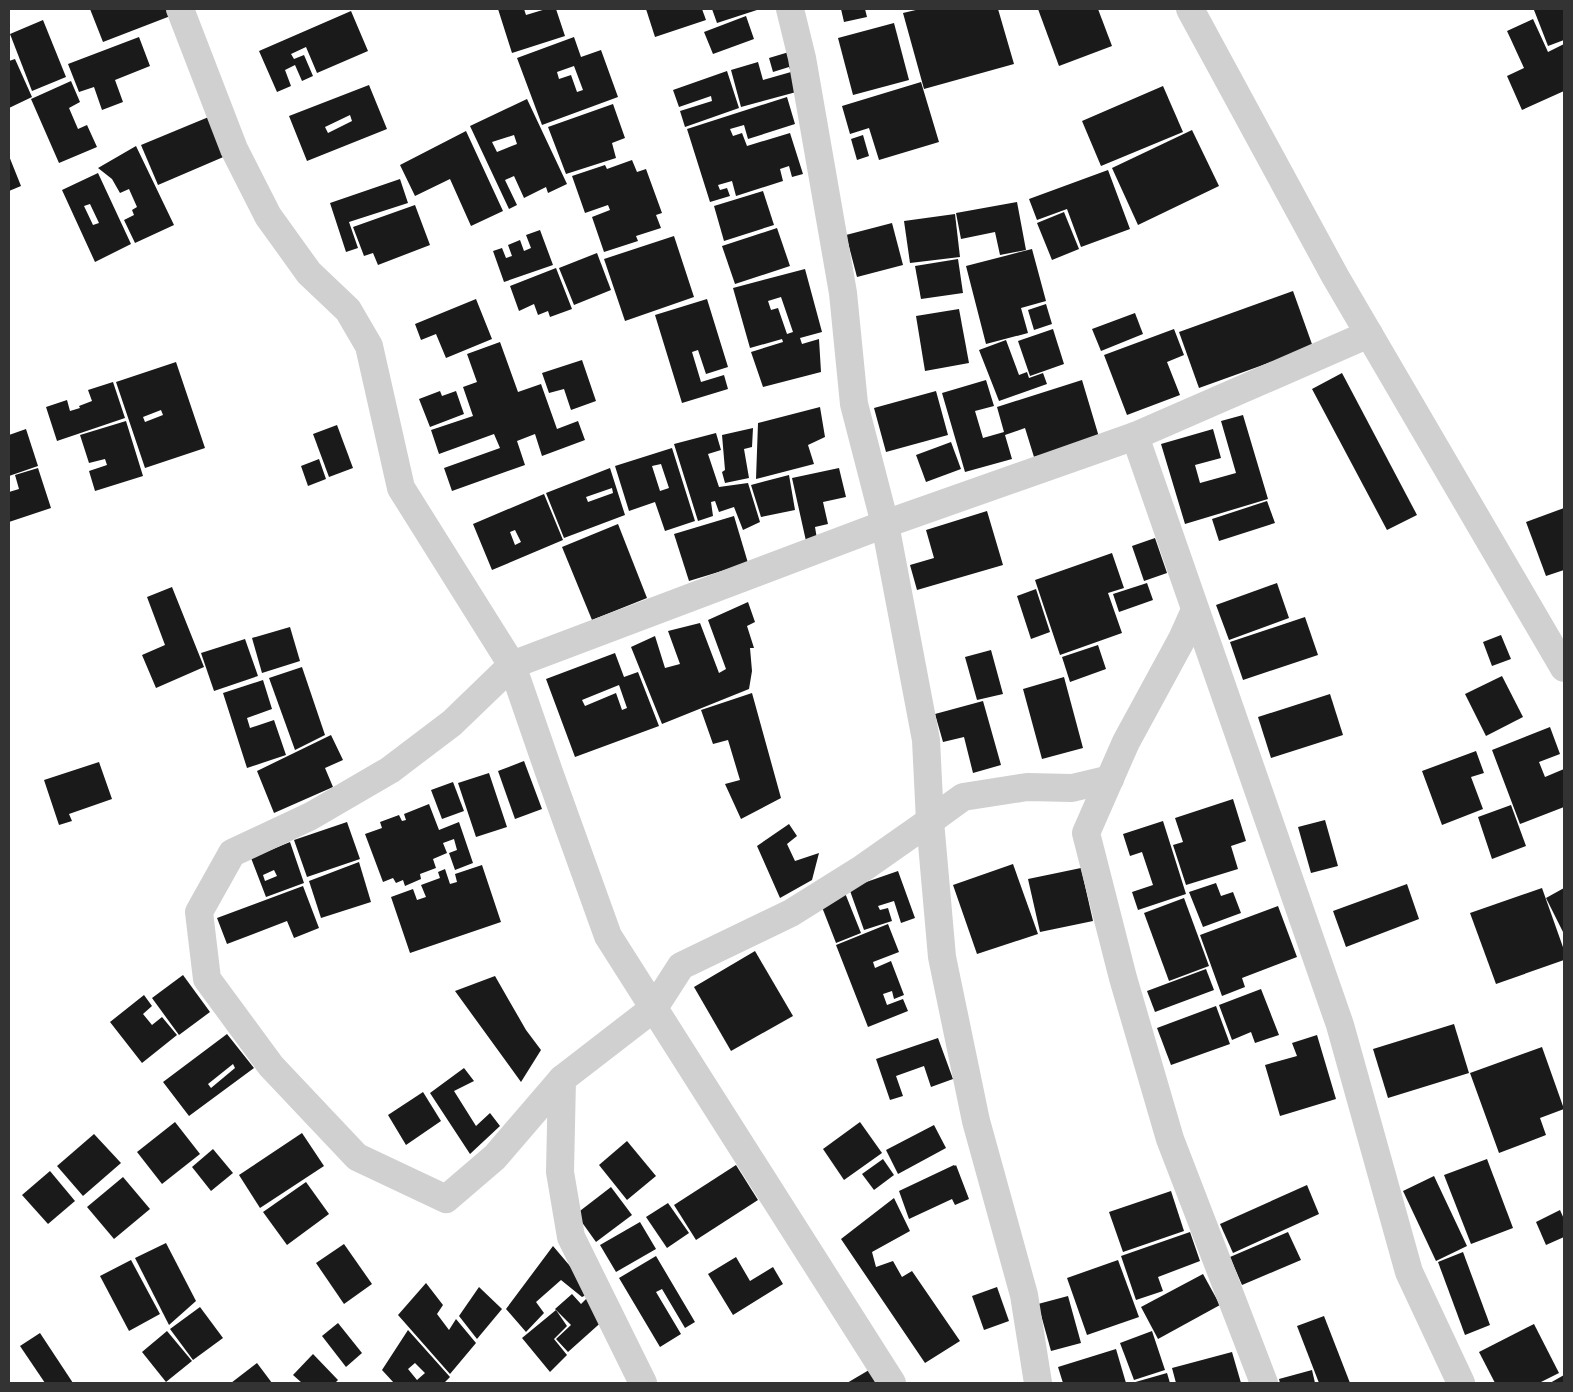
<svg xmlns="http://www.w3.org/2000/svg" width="1573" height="1392" font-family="'Archivo Narrow',sans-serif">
  <rect width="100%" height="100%" fill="#fff"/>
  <g fill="#1a1a1a" fill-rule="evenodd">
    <path d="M90 9H171L173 15 103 42Z"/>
    <path d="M498 9H524L526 15 546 9H556L565 36 512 53Z"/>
    <path d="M646 9H702L706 20 655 37Z"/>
    <path d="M712 9H760L717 23Z"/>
    <path d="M841 9H865L867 17 844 22Z"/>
    <path d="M920 9H998L1014 64 924 89 903 13Z"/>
    <path d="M1038 9H1098L1112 46 1059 66Z"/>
    <path d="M1537 9H1564V40L1548 46 1534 10Z"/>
    <path d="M351 11 368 51 317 73 306 47 291 54 294 59 304 55 313 76 302 81 295 65 285 70 291 86 277 92 259 51Z"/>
    <path d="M746 16 754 39 713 54 704 32Z"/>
    <path d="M1533 19 1548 52 1564 44V91L1522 110 1507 76 1524 68 1507 31Z"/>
    <path d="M43 20 66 77 32 91 10 34Z"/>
    <path d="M894 23 909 80 853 95 838 38Z"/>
    <path d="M139 37 150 66 115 80 123 102 102 110 94 87 79 92 68 64Z"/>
    <path d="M574 37 581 57 601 50 618 97 542 125 517 58ZM574 66 583 90 577 92 571 75 559 79 557 72Z"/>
    <path d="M789 52 800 91 741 107 731 70 758 62 763 80 791 72 789 67 773 72 769 58Z"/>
    <path d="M15 59 32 97 9 108V61Z"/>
    <path d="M727 71 739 108 685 127 680 111 712 101 711 96 679 107 673 90Z"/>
    <path d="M71 81 80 102 69 108 78 129 87 125 97 147 59 163 31 99Z"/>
    <path d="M921 82 939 142 879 160 869 128 850 134 842 106Z"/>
    <path d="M369 85 387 129 307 161 289 116ZM350 115 352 121 328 133 325 127Z"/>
    <path d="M1163 86 1183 132 1101 166 1082 121Z"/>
    <path d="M787 97 795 124 748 139 744 125 730 129 733 136 742 133 747 146 790 133 803 174 792 177 789 166 780 169 783 181 736 196 732 181 718 185 720 190 727 188 730 196 710 202 687 129Z"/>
    <path d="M527 99 567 184 548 193 546 187 524 198 514 176 505 180 517 205 509 209 470 126ZM514 135 517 144 497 152 492 142Z"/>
    <path d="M613 104 625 138 612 143 616 158 566 174 548 127Z"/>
    <path d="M211 116 228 155 158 185 141 145Z"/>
    <path d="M1192 130 1219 186 1138 225 1112 168Z"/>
    <path d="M466 131 503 211 471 226 450 179 415 196 400 165Z"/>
    <path d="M863 135 869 156 857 160 851 139Z"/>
    <path d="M136 146 174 225 135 243 124 220 134 215 132 210 137 207 129 189 120 193 112 179 98 168Z"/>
    <path d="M9 156 21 186 9 191Z"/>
    <path d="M632 160 637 172 646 169 662 213 656 215 661 228 636 236 638 241 604 252 592 217 610 210 608 205 585 213 572 176 605 165 607 169Z"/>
    <path d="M1108 170 1130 229 1081 247 1067 209 1037 220 1029 199Z"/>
    <path d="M98 173 131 244 95 262 62 190ZM90 204 99 223 93 225 84 206Z"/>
    <path d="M400 179 408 203 349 222 358 248 346 252 330 203Z"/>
    <path d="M763 191 774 225 724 241 714 206Z"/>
    <path d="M1017 202 1026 250 1000 255 995 232 961 239 956 213Z"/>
    <path d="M415 205 430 245 378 265 373 253 364 256 353 227Z"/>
    <path d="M1064 212 1079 249 1052 260 1037 223Z"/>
    <path d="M955 214 960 257 910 263 904 221Z"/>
    <path d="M892 223 903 265 857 277 846 235Z"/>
    <path d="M777 228 790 266 735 284 722 246Z"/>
    <path d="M540 230 553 265 504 282 493 251 502 248 506 258 512 256 508 245 520 240 524 251 531 248 526 235Z"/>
    <path d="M674 236 694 297 625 321 604 259Z"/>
    <path d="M1032 249 1046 301 1021 308 1028 333 986 344 966 266Z"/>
    <path d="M597 253 611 290 574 305 559 268Z"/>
    <path d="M958 259 963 293 921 299 915 266Z"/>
    <path d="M556 268 572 309 550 317 548 311 538 315 534 304 519 311 510 286Z"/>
    <path d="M805 269 822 332 800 338 802 344 819 339 821 372 763 387 751 352 783 342 782 339 750 348 733 288ZM781 297 793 332 787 334 778 308 771 310 768 301Z"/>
    <path d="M1293 291 1313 347 1199 388 1179 332Z"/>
    <path d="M476 299 492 339 446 358 436 334 421 340 415 324Z"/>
    <path d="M707 299 728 367 706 374 698 350 692 352 701 382 724 375 728 389 682 403 655 315Z"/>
    <path d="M1046 304 1052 324 1034 330 1028 310Z"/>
    <path d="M959 309 969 363 925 371 916 316Z"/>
    <path d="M1135 313 1143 334 1101 351 1092 329Z"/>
    <path d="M1053 329 1064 364 1030 376 1018 341Z"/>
    <path d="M1174 329 1184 355 1167 362 1180 395 1127 415 1104 355Z"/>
    <path d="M1006 340 1019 375 1027 372 1029 378 1043 373 1047 384 999 401 979 350Z"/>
    <path d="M500 342 518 392 541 384 557 429 578 421 585 440 542 456 535 434 517 441 525 465 452 491 444 468 500 448 494 434 439 454 431 430 473 416 463 387 477 382 467 354Z"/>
    <path d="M582 360 596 401 571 410 564 389 549 393 542 373Z"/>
    <path d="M176 362 205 448 145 468 116 382ZM161 410 163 415 145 422 143 417Z"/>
    <path d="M1342 373 1417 515 1387 530 1312 389Z"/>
    <path d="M986 380 994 406 975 411 983 438 1004 432 997 407 1082 380 1099 437 1034 457 1025 428 1005 435 1012 459 965 472 942 393Z"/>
    <path d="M113 382 125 418 57 441 46 407 67 400 70 411 80 408 79 406 92 401 88 390Z"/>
    <path d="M440 391 442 396 456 391 464 414 430 427 419 399Z"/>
    <path d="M936 391 948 435 886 452 874 408Z"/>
    <path d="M820 407 825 437 808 445 814 464 756 479 758 423Z"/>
    <path d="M1243 415 1268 499 1185 524 1161 444 1213 429 1221 458 1195 465 1200 483 1236 473 1221 421Z"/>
    <path d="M126 421 143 476 95 491 89 471 107 465 105 459 89 463 80 435Z"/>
    <path d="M337 425 353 468 329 477 313 434Z"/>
    <path d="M753 428 752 447 744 449 749 478 725 483 722 472 725 470 722 435Z"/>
    <path d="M26 429 38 466 9 476V435Z"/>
    <path d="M716 433 721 450 708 454 719 487 748 483 760 522 743 530 734 507 719 512 715 501 711 502 713 516 698 521 674 444Z"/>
    <path d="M951 442 961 469 926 482 916 455Z"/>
    <path d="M672 448 695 521 665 531 655 502 629 511 615 466ZM661 464 669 488 660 491 652 466Z"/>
    <path d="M319 459 326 479 308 486 301 466Z"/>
    <path d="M38 468 51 508 9 522V492L19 489 15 475Z"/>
    <path d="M610 468 625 515 564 538 546 493ZM612 488 613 493 588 502 586 497Z"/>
    <path d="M839 468 846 497 823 502 828 524 815 527 817 539 806 541 792 478Z"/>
    <path d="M789 475 795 510 761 517 751 485Z"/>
    <path d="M544 494 563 540 492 570 473 524ZM515 530 521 542 515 545 510 532Z"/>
    <path d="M1267 501 1275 523 1219 541 1212 519Z"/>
    <path d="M1564 508V570L1546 576 1526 522Z"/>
    <path d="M987 511 1003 565 917 590 910 565 934 558 926 530Z"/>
    <path d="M734 516 748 563 689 581 674 534Z"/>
    <path d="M618 524 647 598 592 620 562 547Z"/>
    <path d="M1155 538 1167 573 1144 581 1132 546Z"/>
    <path d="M1112 553 1124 588 1108 593 1122 633 1060 655 1035 580Z"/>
    <path d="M1147 583 1153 600 1119 612 1113 594Z"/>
    <path d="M1277 583 1289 618 1229 640 1216 605Z"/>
    <path d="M172 587 204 667 156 688 142 655 165 645 147 597Z"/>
    <path d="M1036 589 1050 632 1031 639 1017 596Z"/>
    <path d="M748 602 755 622 747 626 754 648H750L752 671 749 689 662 724 631 647 655 636 665 668 680 664 668 631 700 623 719 673 726 669 708 620Z"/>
    <path d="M1305 617 1318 655 1243 680 1230 642Z"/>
    <path d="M290 627 300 661 262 673 252 638Z"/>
    <path d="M1501 635 1511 659 1492 666 1483 642Z"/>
    <path d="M245 639 258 676 214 691 201 653Z"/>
    <path d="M1098 645 1106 669 1070 682 1062 657Z"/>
    <path d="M991 650 1003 694 977 700 965 657Z"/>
    <path d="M615 653 624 677 638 672 659 726 575 757 546 679ZM619 685 627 708 622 710 616 693 585 706 582 700Z"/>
    <path d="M302 667 325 735 295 750 269 678Z"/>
    <path d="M1502 676 1523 717 1486 736 1465 694Z"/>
    <path d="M1064 677 1083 748 1042 759 1023 689Z"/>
    <path d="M263 680 272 709 247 718 250 728 274 720 286 755 247 768 223 693Z"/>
    <path d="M752 693 781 798 741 819 725 784 740 780 728 740 713 744 701 710Z"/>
    <path d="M1330 694 1343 735 1271 758 1258 717Z"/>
    <path d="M983 701 1001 765 973 773 964 737 943 742 935 714Z"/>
    <path d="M1550 727 1560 754 1539 762 1545 777 1564 769V807L1520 824 1492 750Z"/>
    <path d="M331 735 343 760 325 768 333 787 274 813 257 771Z"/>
    <path d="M1476 751 1484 773 1471 777 1483 809 1442 825 1422 771Z"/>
    <path d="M524 761 542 809 515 819 498 771Z"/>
    <path d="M99 762 112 799 69 814 72 821 59 825 44 780Z"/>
    <path d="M489 773 507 827 476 837 458 783Z"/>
    <path d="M453 782 464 811 442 819 431 790Z"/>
    <path d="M1233 799 1246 841 1231 846 1238 869 1186 885 1173 845 1183 842 1175 818Z"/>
    <path d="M429 804 439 830 459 822 473 863 455 870 449 853 457 850 454 839 443 843 447 853 433 859 436 868 420 874 421 879 405 886 403 880 396 883 393 878 383 882 365 834 382 828 380 822 399 815 402 821 406 820 404 814Z"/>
    <path d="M1511 805 1526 846 1492 859 1478 817Z"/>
    <path d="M1325 820 1338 866 1311 873 1298 827Z"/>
    <path d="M1163 821 1186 894 1138 910 1132 892 1153 885 1142 852 1130 856 1123 834Z"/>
    <path d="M347 822 360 859 307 877 294 840Z"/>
    <path d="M789 824 797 836 787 844 795 861 819 853 812 880 780 898 757 846Z"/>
    <path d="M290 842 304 883 266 897 251 858ZM274 870 277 876 265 881 263 875Z"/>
    <path d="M359 862 371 902 321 918 309 881Z"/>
    <path d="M1013 864 1038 934 977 954 953 885Z"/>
    <path d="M482 865 501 922 410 953 391 897 413 889 417 900 426 897 421 885 440 878 438 872 445 869 450 884 457 882 455 874Z"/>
    <path d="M1081 868 1093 921 1040 932 1028 879Z"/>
    <path d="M898 871 915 918 901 923 894 901 878 906 880 910 888 908 892 921 864 930 849 888Z"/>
    <path d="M1216 883 1221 896 1233 892 1241 913 1203 927 1189 892Z"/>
    <path d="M1407 884 1419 919 1346 947 1333 911Z"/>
    <path d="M303 886 319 928 294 938 287 921 227 944 217 918Z"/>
    <path d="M1542 888 1564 950V960L1496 984 1470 913Z"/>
    <path d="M1564 888V934L1546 898Z"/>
    <path d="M845 893 861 933 836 943 820 902Z"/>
    <path d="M1184 898 1209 966 1169 981 1144 913Z"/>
    <path d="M1278 906 1297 957 1242 978 1245 987 1222 996 1200 935Z"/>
    <path d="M888 924 899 952 873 962 875 968 891 961 904 995 894 999 892 991 883 994 887 1005 903 999 908 1011 868 1027 836 945Z"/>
    <path d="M755 951 793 1016 731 1051 694 987Z"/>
    <path d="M1206 969 1214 990 1155 1012 1147 991Z"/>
    <path d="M183 975 210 1012 179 1035 152 998Z"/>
    <path d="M495 976 526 1030 541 1050 521 1082 455 991Z"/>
    <path d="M1261 989 1279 1035 1255 1043 1251 1032 1232 1040 1219 1005Z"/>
    <path d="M144 995 152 1006 143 1014 152 1025 162 1017 177 1035 142 1063 110 1022Z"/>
    <path d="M1216 1006 1230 1044 1171 1065 1157 1028Z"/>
    <path d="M1454 1024 1469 1073 1388 1098 1373 1049Z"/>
    <path d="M227 1034 254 1068 189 1116 163 1082ZM233 1064 235 1068 211 1088 208 1084Z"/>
    <path d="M1317 1035 1336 1099 1280 1116 1265 1065 1297 1056 1292 1043Z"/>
    <path d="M938 1038 953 1079 931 1087 924 1066 896 1076 903 1096 890 1100 876 1059Z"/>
    <path d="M1542 1047 1564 1109 1540 1118 1546 1135 1499 1153 1470 1073Z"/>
    <path d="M464 1068 474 1081 454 1091 476 1126 490 1113 500 1126 470 1154 430 1093Z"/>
    <path d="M423 1092 441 1121 406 1145 388 1115Z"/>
    <path d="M175 1122 200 1154 162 1184 137 1152Z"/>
    <path d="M860 1122 882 1153 844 1180 823 1149Z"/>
    <path d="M934 1125 946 1148 898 1174 886 1150Z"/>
    <path d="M302 1133 324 1166 260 1208 239 1175Z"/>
    <path d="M94 1134 121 1163 83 1196 57 1166Z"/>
    <path d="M627 1141 656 1176 627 1200 599 1165Z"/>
    <path d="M213 1149 233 1173 211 1191 192 1167Z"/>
    <path d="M883 1159 894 1175 874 1190 862 1174Z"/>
    <path d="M1487 1159 1513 1228 1471 1244 1444 1175Z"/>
    <path d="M736 1165 758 1200 696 1240 674 1205Z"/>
    <path d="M954 1165 955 1166 956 1165 969 1199 955 1205 952 1199 909 1219 899 1191Z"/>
    <path d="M50 1171 75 1201 48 1224 22 1195Z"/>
    <path d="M1434 1176 1467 1246 1436 1261 1403 1191Z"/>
    <path d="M123 1177 150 1209 114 1239 87 1207Z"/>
    <path d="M306 1182 329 1214 287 1245 263 1212Z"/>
    <path d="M1307 1185 1319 1214 1233 1253 1220 1224Z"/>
    <path d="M611 1187 632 1215 596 1242 576 1214Z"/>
    <path d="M1171 1191 1184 1231 1123 1252 1109 1212Z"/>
    <path d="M894 1198 910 1231 872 1252 876 1267 893 1261 902 1277 912 1271 960 1341 925 1363 841 1239Z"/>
    <path d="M668 1203 689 1233 667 1248 646 1217Z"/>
    <path d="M1560 1210 1564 1219V1237L1546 1245 1536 1222Z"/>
    <path d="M640 1222 656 1249 616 1272 600 1245Z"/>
    <path d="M1190 1232 1200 1261 1158 1277 1163 1291 1136 1300 1121 1256Z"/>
    <path d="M1288 1232 1301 1260 1242 1285 1230 1257Z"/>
    <path d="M166 1243 196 1301 169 1325 135 1258Z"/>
    <path d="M344 1244 372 1284 344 1304 316 1263Z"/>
    <path d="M553 1246 592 1292 582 1297 561 1280 536 1302 544 1313 526 1332 506 1309Z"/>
    <path d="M1463 1252 1490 1325 1465 1335 1438 1262Z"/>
    <path d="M656 1256 695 1322 685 1328 662 1289 656 1292 681 1334 660 1347 619 1278Z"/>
    <path d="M736 1257 750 1281 773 1267 783 1284 733 1315 708 1274Z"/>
    <path d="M131 1260 160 1314 129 1331 100 1276Z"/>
    <path d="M1118 1260 1139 1317 1087 1335 1067 1278Z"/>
    <path d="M1203 1274 1220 1305 1158 1339 1141 1307Z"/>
    <path d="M426 1283 443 1305 437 1314 449 1330 456 1319 476 1343 450 1374 398 1315Z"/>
    <path d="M479 1287 502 1309 477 1339 459 1316Z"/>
    <path d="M997 1287 1009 1321 984 1330 972 1296Z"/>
    <path d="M572 1294 581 1304 587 1298 606 1318 568 1352 556 1339 571 1325 555 1309Z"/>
    <path d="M1068 1296 1081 1343 1051 1351 1038 1304Z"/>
    <path d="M200 1307 223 1338 193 1360 170 1329Z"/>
    <path d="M556 1310 567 1326 554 1339 567 1355 550 1372 522 1338Z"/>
    <path d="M1324 1316 1350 1383H1319L1297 1326Z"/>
    <path d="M338 1323 362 1353 346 1367 322 1336Z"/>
    <path d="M1534 1324 1559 1373 1539 1383H1495L1479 1352Z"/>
    <path d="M408 1330 450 1377 444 1383H394L382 1370ZM415 1363 425 1373 417 1380 408 1369Z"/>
    <path d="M167 1331 192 1361 166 1382 142 1352Z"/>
    <path d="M1152 1331 1165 1370 1134 1380 1120 1343Z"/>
    <path d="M40 1333 73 1383H45L20 1346Z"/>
    <path d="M1116 1349 1126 1383H1063L1058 1367Z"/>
    <path d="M1232 1352 1241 1383H1176L1172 1368Z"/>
    <path d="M313 1354 338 1380 335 1383H302L293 1375Z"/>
    <path d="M257 1363 272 1383H231Z"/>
    <path d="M869 1370 877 1383H847Z"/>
    <path d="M1312 1370 1315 1383H1280L1279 1379Z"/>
    <path d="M1167 1373 1170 1383H1132Z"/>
    <path d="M1564 1375V1383H1550Z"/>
  </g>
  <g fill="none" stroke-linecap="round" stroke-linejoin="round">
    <g stroke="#d0d0d0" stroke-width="28">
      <path d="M180 9 234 149 268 216 309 273 348 310 369 346 401 488 512 665 549 772 608 936 892 1383"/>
      <path d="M790 9 802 58 843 293 854 404 885 524 926 740 930 821 942 957 976 1121 1024 1295 1038 1383"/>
      <path d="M1190 9 1335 276 1564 668"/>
      <path d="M1135 436 1340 1025 1409 1272 1461 1383"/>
      <path d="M1195 610 1182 639 1126 742 1086 833 1123 978 1170 1139 1264 1383"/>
      <path d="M562 1079 495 1157 446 1199 357 1157 271 1066 207 979 199 912 232 853 311 816 390 770 452 723 512 665 885 524 1135 436 1369 334"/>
      <path d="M643 1383 571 1237 560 1172 562 1079 654 1008 681 966 791 913 863 868 930 821 963 797 1027 787 1072 788 1110 779"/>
    </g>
  </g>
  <rect width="1573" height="1392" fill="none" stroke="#333333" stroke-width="20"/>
</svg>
